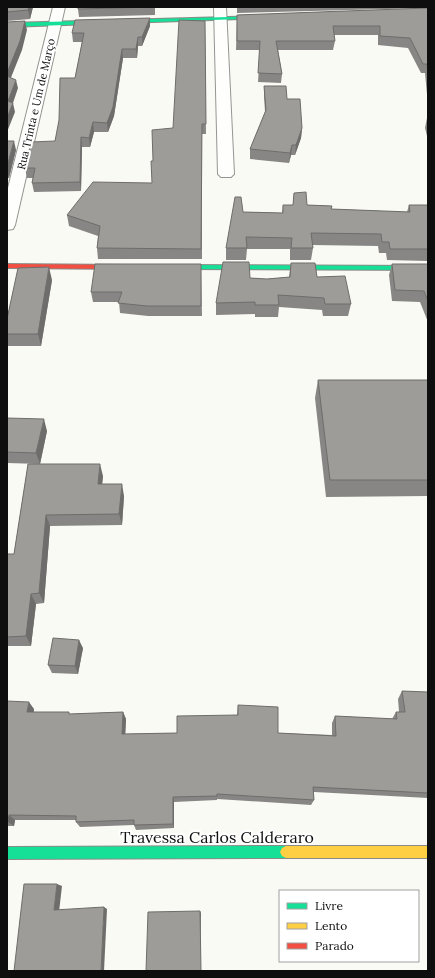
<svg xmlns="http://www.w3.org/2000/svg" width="435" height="978" font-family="Lora,serif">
  <rect width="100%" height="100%" fill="#fafaf4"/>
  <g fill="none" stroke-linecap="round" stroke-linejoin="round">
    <defs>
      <g id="street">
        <path d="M53 7H65L15 225 13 229 7 230V192Z"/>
        <path d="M214 7H226L234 174 231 177H221L218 174Z"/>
      </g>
      <g id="fast">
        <path d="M270 16V18H268L7 27V23Z"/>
        <path d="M168 265 428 266V270L171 269H168Z"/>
        <path d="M286 846 290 848 292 852 290 856 286 858 7 859V847Z"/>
      </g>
      <path id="slow" d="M286 846H428V858H286L282 856 280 852 282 848Z"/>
      <path id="jam" d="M7 264 125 265 129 267 125 269 7 268Z"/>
    </defs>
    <use href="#street" stroke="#949492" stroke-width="2"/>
    <use href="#fast" stroke="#8b8b88" stroke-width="2"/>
    <use href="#slow" stroke="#8b8b88" stroke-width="2"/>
    <use href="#jam" stroke="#8b8b88" stroke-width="2"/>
    <use href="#street" fill="#fefefd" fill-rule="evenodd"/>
    <use href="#fast" fill="#16e098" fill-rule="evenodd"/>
    <use href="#slow" fill="#ffcf43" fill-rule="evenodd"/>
    <use href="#jam" fill="#f24e42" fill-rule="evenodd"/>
  </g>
  <g fill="#888684">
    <path d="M7 7H33L30 19 7 21Z"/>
    <path d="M78 7H155V15L79 17 78 9Z"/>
    <path d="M237 7H424V8L237 13Z"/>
    <path d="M428 8V105L425 73H421L408 48 378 45V35H334L335 41 333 50H278L282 74 281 83 258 82 260 50H236L237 15Z"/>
    <path d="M205 21 206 134H202V259H98L97 248 98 236 69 226 67 215 152 183 153 161 173 128Z"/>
    <path d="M150 26 142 46H138L137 58H123L114 116 108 132H94L90 147H82L81 191 34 192 32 183 33 178H27L25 168 55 141 75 78 82 42H73L72 33Z"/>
    <path d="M264 86 287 99 302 128 301 138 295 155H291L289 163 250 159V149L265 112 264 96Z"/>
    <path d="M427 118H428V140L425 128Z"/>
    <path d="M7 141 16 150 9 178H7Z"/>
    <path d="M294 193 307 205 332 206 331 209 407 212 409 205H428V261L387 260 386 253H379L378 246 312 245 313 248 311 260H290V249H247L246 260H226V248L243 212 282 213 283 205H293Z"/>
    <path d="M291 263 317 277 351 304 348 316H323L322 310 279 307 278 317H255V314L216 315V303L250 278 267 279 289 277Z"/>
    <path d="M201 264 202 316H148L120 313 119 302H93L91 292Z"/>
    <path d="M392 264H428V322L420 302 392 301 389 275Z"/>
    <path d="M52 280 41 346H8L7 344V319Z"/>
    <path d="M318 380H428V496L326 497 315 398Z"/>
    <path d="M7 418 47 431 40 464 7 463Z"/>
    <path d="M28 464 103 476 102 484 124 496 122 525 50 526 44 603 36 604 31 646H7V554H14Z"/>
    <path d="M83 648 78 674 52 673 48 665Z"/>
    <path d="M402 691 428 693V798L314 792V800L311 805 217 799V800L174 802V828L136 830 134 825 80 827 76 822V820H15L14 826H7V701L34 709V712L70 714 123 712 126 719 125 734 177 733 237 715 238 705 278 733 332 735V723L335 716 392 719 396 712H399L398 699Z"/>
  </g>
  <g fill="#6f6d6b">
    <path d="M29 7H33L30 19 28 10Z"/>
    <path d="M150 18V26L142 46V37Z"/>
    <path d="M25 21 27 30 22 50 8 85 7 80V73Z"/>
    <path d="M138 37V46L137 58 136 49Z"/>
    <path d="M122 49 123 58 114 116 108 132 107 123Z"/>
    <path d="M16 80 18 88 11 109 13 103 15 112 7 132V118L8 101Z"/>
    <path d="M93 122 94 132 90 147 89 138Z"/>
    <path d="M302 128 301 138 295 155 296 145Z"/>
    <path d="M81 137 82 147 81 191 80 182Z"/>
    <path d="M14 141 16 150 9 178 7 170V167Z"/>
    <path d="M292 145 291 155 289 163 290 153Z"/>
    <path d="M49 267 52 280 41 346 38 334Z"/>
    <path d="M44 419 47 431 40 464 36 453Z"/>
    <path d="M100 464 103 476 101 496 98 484Z"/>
    <path d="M122 484 124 496 122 525 119 514Z"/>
    <path d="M46 515 50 526 44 603 39 593Z"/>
    <path d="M31 594 36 604 31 646 26 636Z"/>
    <path d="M79 640 83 648 78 674 75 666Z"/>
    <path d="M29 702 34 709 32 718 27 712Z"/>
    <path d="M123 712 126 719 125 741 122 734Z"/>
    <path d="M173 797 174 802V828L173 824Z"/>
    <path d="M9 815 15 820 14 826 8 822Z"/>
    <path d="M57 884 62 886 59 912 54 910Z"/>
    <path d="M104 907 107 909 104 971H101Z"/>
    <path d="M200 911 201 913V971Z"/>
  </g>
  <g fill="#9e9c99" stroke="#6f6d6b">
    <path d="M7 7H29L28 10 7 12Z"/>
    <path d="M78 7H154L78 9Z"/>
    <path d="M428 8V73L427 64H423L410 38 380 36V26H333L335 41H276L282 74 258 73 260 41H237V15Z"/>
    <path d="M150 18 142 37H138L136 49H122L113 107 107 123 93 122 89 138 81 137 80 182 32 183 35 168H25L31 142 55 141 59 120 60 78H75L84 33H72L75 20Z"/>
    <path d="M179 20 205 21 206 124H202L201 249 97 248 100 226 67 215 93 182 152 183 151 161H153L152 130 173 128Z"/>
    <path d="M25 21 20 41 7 73V22Z"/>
    <path d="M7 76 16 80 8 101 13 103 7 118Z"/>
    <path d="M264 86H286L287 99H300L302 128 296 145H292L290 153 250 149 266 110Z"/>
    <path d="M7 141H14L7 167Z"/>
    <path d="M306 192 307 205 332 206 331 209 410 212 409 205H428V249H390L389 242H382L381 234 311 233 313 248H291L292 238 246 237 247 248H226L235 197H241L243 212 283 213V205H293L294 193Z"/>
    <path d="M223 262H249L250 278 267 279 290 277 291 263H315L317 277 345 276 351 304H325L324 298 278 295 279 305H255V302L216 303Z"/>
    <path d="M95 264H201V306H147L118 303 122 292H91Z"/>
    <path d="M392 264H428V301L424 291 395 290Z"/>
    <path d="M49 267 38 334H7V319L18 268Z"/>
    <path d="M318 380H428V480H330Z"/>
    <path d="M7 418 44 419 36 453 7 452Z"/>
    <path d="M28 464H100L98 484H122L119 514 46 515 39 593 31 594 26 636 7 637V554H14Z"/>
    <path d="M53 638 79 640 75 666 48 665Z"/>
    <path d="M402 691 428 692V793L313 787 314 800 217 794V796L173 797V824L134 825V820L76 822V816L9 815 8 822H7V701L29 702 27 712H69V714L123 712 122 734 177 733V716L238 715V705L278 707V733L336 736 335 716 397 719 396 712H405Z"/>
    <path d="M24 884H57L54 910 104 907 101 971H14Z"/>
    <path d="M200 911 201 971H146L148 912Z"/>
  </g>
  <g text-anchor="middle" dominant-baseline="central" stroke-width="4" stroke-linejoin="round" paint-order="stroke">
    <g font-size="11" fill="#0e0e0e" stroke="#fff">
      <text transform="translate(36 104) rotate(-77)">Rua Trinta e Um de Março</text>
    </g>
    <g font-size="16" fill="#0e0e0e" stroke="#fff">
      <text x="217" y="837">Travessa Carlos Calderaro</text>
    </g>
  </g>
  <rect width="435" height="978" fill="none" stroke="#0e0e0e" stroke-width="16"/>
  <rect x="279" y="890" width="140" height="72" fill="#ffffff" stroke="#9f9f9f"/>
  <rect x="287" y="903" width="20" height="6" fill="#16e098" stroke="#9f9f9f"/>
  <text x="315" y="910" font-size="12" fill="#0e0e0e">Livre</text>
  <rect x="287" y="923" width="20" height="6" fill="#ffcf43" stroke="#9f9f9f"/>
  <text x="315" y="930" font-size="12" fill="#0e0e0e">Lento</text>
  <rect x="287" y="943" width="20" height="6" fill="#f24e42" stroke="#9f9f9f"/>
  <text x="315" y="950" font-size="12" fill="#0e0e0e">Parado</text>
</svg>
